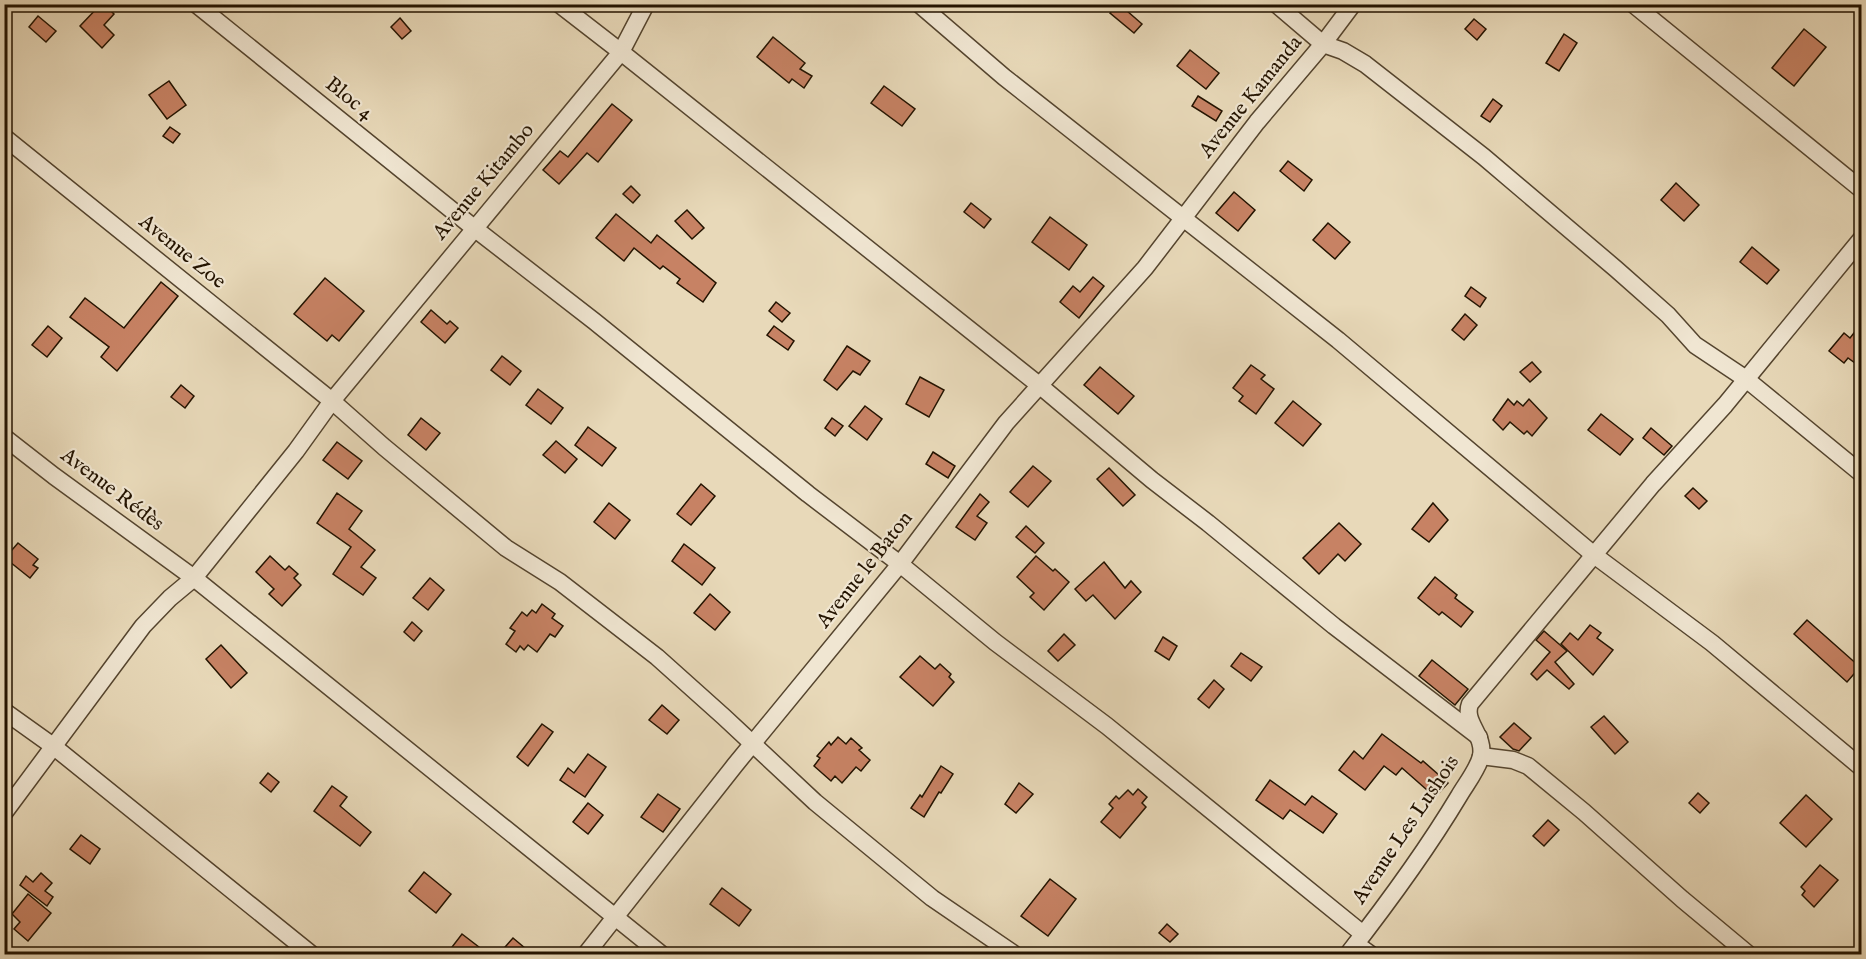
<svg xmlns="http://www.w3.org/2000/svg" width="1866" height="959" font-family="'IM FELL English',serif">
  <rect width="100%" height="100%" fill="#e8d9b9"/>
  <filter id="stains"><feTurbulence type="fractalNoise" baseFrequency=".00333" numOctaves="4"/><feColorMatrix values="0 0 0 0 .2 0 0 0 0 .09 0 0 0 0 .02 0 0 0 .5 -.17"/></filter>
  <radialGradient id="worn" r=".72"><stop offset=".6" stop-color="#630" stop-opacity="0"/><stop offset="1" stop-color="#630" stop-opacity=".3"/></radialGradient>
  <g fill="#c78264" stroke="#231300" stroke-width="1.5">
    <path d="M101 4H104L114 14 104 25 114 35 102 48 80 26Z"/>
    <path d="M1116 4H1119L1142 24 1134 33 1110 13Z"/>
    <path d="M38 16 56 31 46 42 29 27Z"/>
    <path d="M400 18 411 31 402 39 391 27Z"/>
    <path d="M1474 19 1486 29 1477 40 1465 29Z"/>
    <path d="M1804 29 1826 47 1794 86 1772 68Z"/>
    <path d="M1564 34 1577 43 1559 71 1546 63Z"/>
    <path d="M773 37 805 63 800 69 812 76 804 88 792 79 789 83 757 57Z"/>
    <path d="M1190 50 1219 73 1206 89 1177 66Z"/>
    <path d="M169 81 186 105 167 119 149 95Z"/>
    <path d="M884 86 915 109 902 126 871 103Z"/>
    <path d="M1198 96 1222 111 1216 121 1192 106Z"/>
    <path d="M1493 99 1502 106 1490 122 1481 116Z"/>
    <path d="M612 104 632 120 598 162 587 153 559 184 543 170 560 151 568 157Z"/>
    <path d="M170 127 180 134 173 143 163 136Z"/>
    <path d="M1288 161 1312 180 1304 191 1280 171Z"/>
    <path d="M1676 183 1699 205 1684 221 1661 200Z"/>
    <path d="M631 186 640 195 633 203 623 194Z"/>
    <path d="M1234 192 1255 210 1238 231 1216 213Z"/>
    <path d="M971 203 991 219 984 228 964 212Z"/>
    <path d="M687 210 704 228 692 239 675 221Z"/>
    <path d="M616 214 651 243 657 235 716 283 703 302 677 283 680 279 663 266 660 269 634 248 624 261 596 238Z"/>
    <path d="M1050 217 1087 245 1069 270 1032 242Z"/>
    <path d="M1328 223 1350 242 1335 259 1313 240Z"/>
    <path d="M1752 247 1779 270 1767 284 1740 262Z"/>
    <path d="M1093 277 1104 286 1079 318 1060 302 1073 286 1080 292Z"/>
    <path d="M325 278 364 311 339 341 332 335 327 341 294 314Z"/>
    <path d="M161 282 178 296 117 371 101 357 109 347 70 317 85 298 124 328Z"/>
    <path d="M1471 287 1486 298 1480 307 1465 296Z"/>
    <path d="M776 302 790 313 782 322 769 311Z"/>
    <path d="M431 310 447 324 450 321 458 328 445 343 421 322Z"/>
    <path d="M1465 314 1477 325 1464 340 1452 330Z"/>
    <path d="M1862 323V368L1848 358 1844 363 1829 351 1844 333 1850 338Z"/>
    <path d="M48 326 62 338 47 357 32 345Z"/>
    <path d="M774 326 794 341 788 350 767 335Z"/>
    <path d="M847 346 870 361 860 375 853 371 837 390 824 380Z"/>
    <path d="M502 356 521 371 510 385 491 370Z"/>
    <path d="M1532 362 1541 372 1530 382 1520 372Z"/>
    <path d="M1251 365 1265 375 1261 379 1274 389 1256 414 1239 401 1243 396 1233 388Z"/>
    <path d="M1100 367 1134 396 1118 414 1084 385Z"/>
    <path d="M920 377 944 390 929 417 906 404Z"/>
    <path d="M181 385 194 396 185 408 171 397Z"/>
    <path d="M538 389 563 408 551 424 526 405Z"/>
    <path d="M1508 399 1514 405 1517 401 1523 406 1529 399 1547 418 1532 436 1527 431 1524 434 1510 422 1503 430 1493 420Z"/>
    <path d="M1293 401 1321 424 1303 446 1275 423Z"/>
    <path d="M865 406 882 419 867 440 849 426Z"/>
    <path d="M1601 414 1633 439 1620 455 1588 430Z"/>
    <path d="M421 418 440 433 426 450 408 435Z"/>
    <path d="M832 418 843 426 835 436 825 428Z"/>
    <path d="M588 427 616 448 602 466 575 445Z"/>
    <path d="M1651 428 1672 446 1664 455 1643 438Z"/>
    <path d="M556 441 577 459 565 473 543 455Z"/>
    <path d="M337 442 362 461 348 479 323 460Z"/>
    <path d="M933 452 955 466 948 478 926 464Z"/>
    <path d="M1033 466 1051 481 1028 507 1010 492Z"/>
    <path d="M1109 468 1135 495 1123 506 1097 479Z"/>
    <path d="M701 484 715 496 691 525 677 514Z"/>
    <path d="M1693 488 1707 501 1699 509 1685 496Z"/>
    <path d="M337 493 362 511 349 529 375 550 361 567 376 578 363 595 333 574 351 547 317 523Z"/>
    <path d="M980 494 989 502 977 516 987 523 975 540 956 527Z"/>
    <path d="M609 503 630 520 615 539 594 522Z"/>
    <path d="M1433 503 1448 520 1429 542 1412 529Z"/>
    <path d="M1339 523 1361 544 1345 561 1338 554 1319 574 1303 558Z"/>
    <path d="M1026 526 1044 543 1035 553 1016 537Z"/>
    <path d="M18 543 38 559 33 565 38 568 30 578 5 558Z"/>
    <path d="M684 544 715 568 702 585 672 561Z"/>
    <path d="M270 556 285 570 289 566 298 574 294 578 301 585 282 606 269 594 274 589 256 572Z"/>
    <path d="M1036 556 1053 571 1055 569 1069 582 1044 610 1030 597 1034 593 1017 577Z"/>
    <path d="M1104 562 1125 588 1131 581 1141 592 1115 619 1093 595 1086 601 1075 589Z"/>
    <path d="M1435 577 1457 595 1455 598 1473 612 1461 627 1442 612 1439 615 1418 598Z"/>
    <path d="M430 578 444 590 428 610 413 598Z"/>
    <path d="M710 594 730 612 715 630 694 613Z"/>
    <path d="M542 604 555 614 552 618 563 626 555 637 550 634 537 652 528 645 524 650 520 646 516 652 506 644 515 631 510 628 522 612 527 616 532 610 536 613Z"/>
    <path d="M1807 620 1860 667 1847 682 1794 634Z"/>
    <path d="M412 622 422 631 414 641 404 632Z"/>
    <path d="M1590 625 1601 633 1597 638 1613 650 1593 675 1561 644 1570 633 1578 640Z"/>
    <path d="M1544 631 1567 651 1555 662 1574 684 1569 689 1547 670 1537 680 1531 674 1550 652 1536 640Z"/>
    <path d="M1064 634 1075 645 1058 661 1048 651Z"/>
    <path d="M1163 637 1177 646 1169 660 1155 651Z"/>
    <path d="M221 645 247 673 231 688 206 659Z"/>
    <path d="M1241 653 1262 667 1251 681 1231 666Z"/>
    <path d="M920 656 935 669 940 664 951 674 949 677 954 682 933 706 900 677Z"/>
    <path d="M1432 660 1468 689 1455 705 1419 676Z"/>
    <path d="M1214 680 1224 689 1209 708 1198 699Z"/>
    <path d="M662 705 679 720 667 734 649 720Z"/>
    <path d="M1604 716 1628 742 1615 754 1591 727Z"/>
    <path d="M1514 723 1531 738 1519 751 1513 749 1500 737Z"/>
    <path d="M542 724 553 732 528 766 517 757Z"/>
    <path d="M1382 734 1421 763 1423 761 1448 783 1435 797 1402 768 1396 775 1384 766 1365 790 1339 770 1354 751 1363 759Z"/>
    <path d="M838 737 846 744 851 738 862 748 859 750 870 760 861 771 856 767 842 783 835 776 831 781 814 766 820 758 817 756 829 742 831 745Z"/>
    <path d="M588 754 606 767 585 797 560 780 568 768 574 773Z"/>
    <path d="M941 766 953 774 941 793 939 792 924 817 911 808 920 795 922 797Z"/>
    <path d="M268 773 279 782 271 792 260 783Z"/>
    <path d="M1270 780 1305 805 1312 796 1337 814 1323 833 1290 810 1283 819 1256 800Z"/>
    <path d="M1019 783 1033 794 1016 813 1005 804Z"/>
    <path d="M332 786 347 797 340 806 371 832 360 846 314 811Z"/>
    <path d="M1138 789 1147 797 1142 803 1146 807 1120 838 1101 822 1113 808 1109 804 1116 796 1119 799 1128 790 1133 795Z"/>
    <path d="M1698 793 1709 803 1700 813 1689 803Z"/>
    <path d="M658 794 680 809 663 832 641 817Z"/>
    <path d="M1806 795 1832 819 1806 847 1780 823Z"/>
    <path d="M588 803 603 815 588 834 573 822Z"/>
    <path d="M1548 820 1559 830 1544 846 1533 836Z"/>
    <path d="M81 835 100 849 90 864 70 849Z"/>
    <path d="M1820 865 1838 880 1814 907 1802 895 1805 891 1801 887Z"/>
    <path d="M424 872 451 894 436 913 409 891Z"/>
    <path d="M41 873 52 883 45 891 53 897 47 906 20 885 26 876 33 882Z"/>
    <path d="M1050 879 1076 899 1048 936 1021 916Z"/>
    <path d="M722 888 751 910 739 926 710 904Z"/>
    <path d="M28 894 51 913 28 941 14 929 20 922 12 914Z"/>
    <path d="M1167 924 1178 934 1170 942 1159 933Z"/>
    <path d="M462 934 488 954H462L452 947Z"/>
    <path d="M513 938 532 954H499Z"/>
  </g>
  <g fill="none" stroke-linecap="round" stroke-linejoin="round">
    <defs>
      <g id="minor">
        <path d="M196 4 474 228 594 321 808 494 900 564 995 642 1107 726 1363 934"/>
        <path d="M646 4 621 52 1039 385 1152 480 1208 523 1334 626 1479 737"/>
        <path d="M919 4 1004 77 1338 340 1594 555 1712 643 1862 768"/>
        <path d="M1276 4 1323 44 1343 51 1365 64 1484 157 1616 269 1668 315 1695 345 1746 379 1862 474"/>
        <path d="M1633 4 1862 190"/>
        <path d="M4 137 332 401 384 447 506 548 560 582 657 657 724 717 815 802 932 898 1014 954"/>
        <path d="M4 437 54 476 194 578 661 954"/>
        <path d="M4 711 53 746 311 954"/>
        <path d="M1481 756 1513 760 1528 766 1584 812 1682 899 1748 954"/>
        <path d="M4 813 143 626 170 598 194 578 296 451 332 401 621 52 559 4"/>
        <path d="M1356 944 1370 954"/>
        <path d="M586 954 735 765 900 564 1006 423 1145 268 1257 122 1323 44 1353 4"/>
        <path d="M1348 954C1387 904 1426 851 1459 796 1466 784 1478 769 1481 756 1485 735 1463 722 1470 704L1653 484 1725 405 1862 238"/>
      </g>
    </defs>
    <use href="#minor" stroke="#54442e" stroke-width="19"/>
    <use href="#minor" stroke="#f0e6d2" stroke-width="16"/>
  </g>
  <g text-anchor="middle" dominant-baseline="central" stroke-width="4.5" stroke-linejoin="round" paint-order="stroke">
    <g font-size="21" fill="#231300" stroke="#f0e6d2">
      <text transform="translate(1251 97) rotate(-51)">Avenue Kamanda</text>
      <text transform="translate(349 99) rotate(39)">Bloc 4</text>
      <text transform="translate(484 182) rotate(-50)">Avenue Kitambo</text>
      <text transform="translate(182 252) rotate(39)">Avenue Zoe</text>
      <text transform="translate(112 490) rotate(37)">Avenue Rédès</text>
      <text transform="translate(865 570) rotate(-52)">Avenue le Baton</text>
      <text transform="translate(1406 830) rotate(-56)">Avenue Les Lushois</text>
    </g>
  </g>
  <rect width="1866" height="959" fill="none" stroke="#e8d9b9" stroke-width="24"/>
  <rect x="6" y="6" width="1854" height="947" fill="none" stroke="#231300" stroke-width="3"/>
  <rect x="12" y="12" width="1842" height="935" fill="none" stroke="#231300" stroke-width="1.5"/>
  <rect width="100%" height="100%" filter="url(#stains)"/>
  <rect width="100%" height="100%" fill="url(#worn)"/>
</svg>
